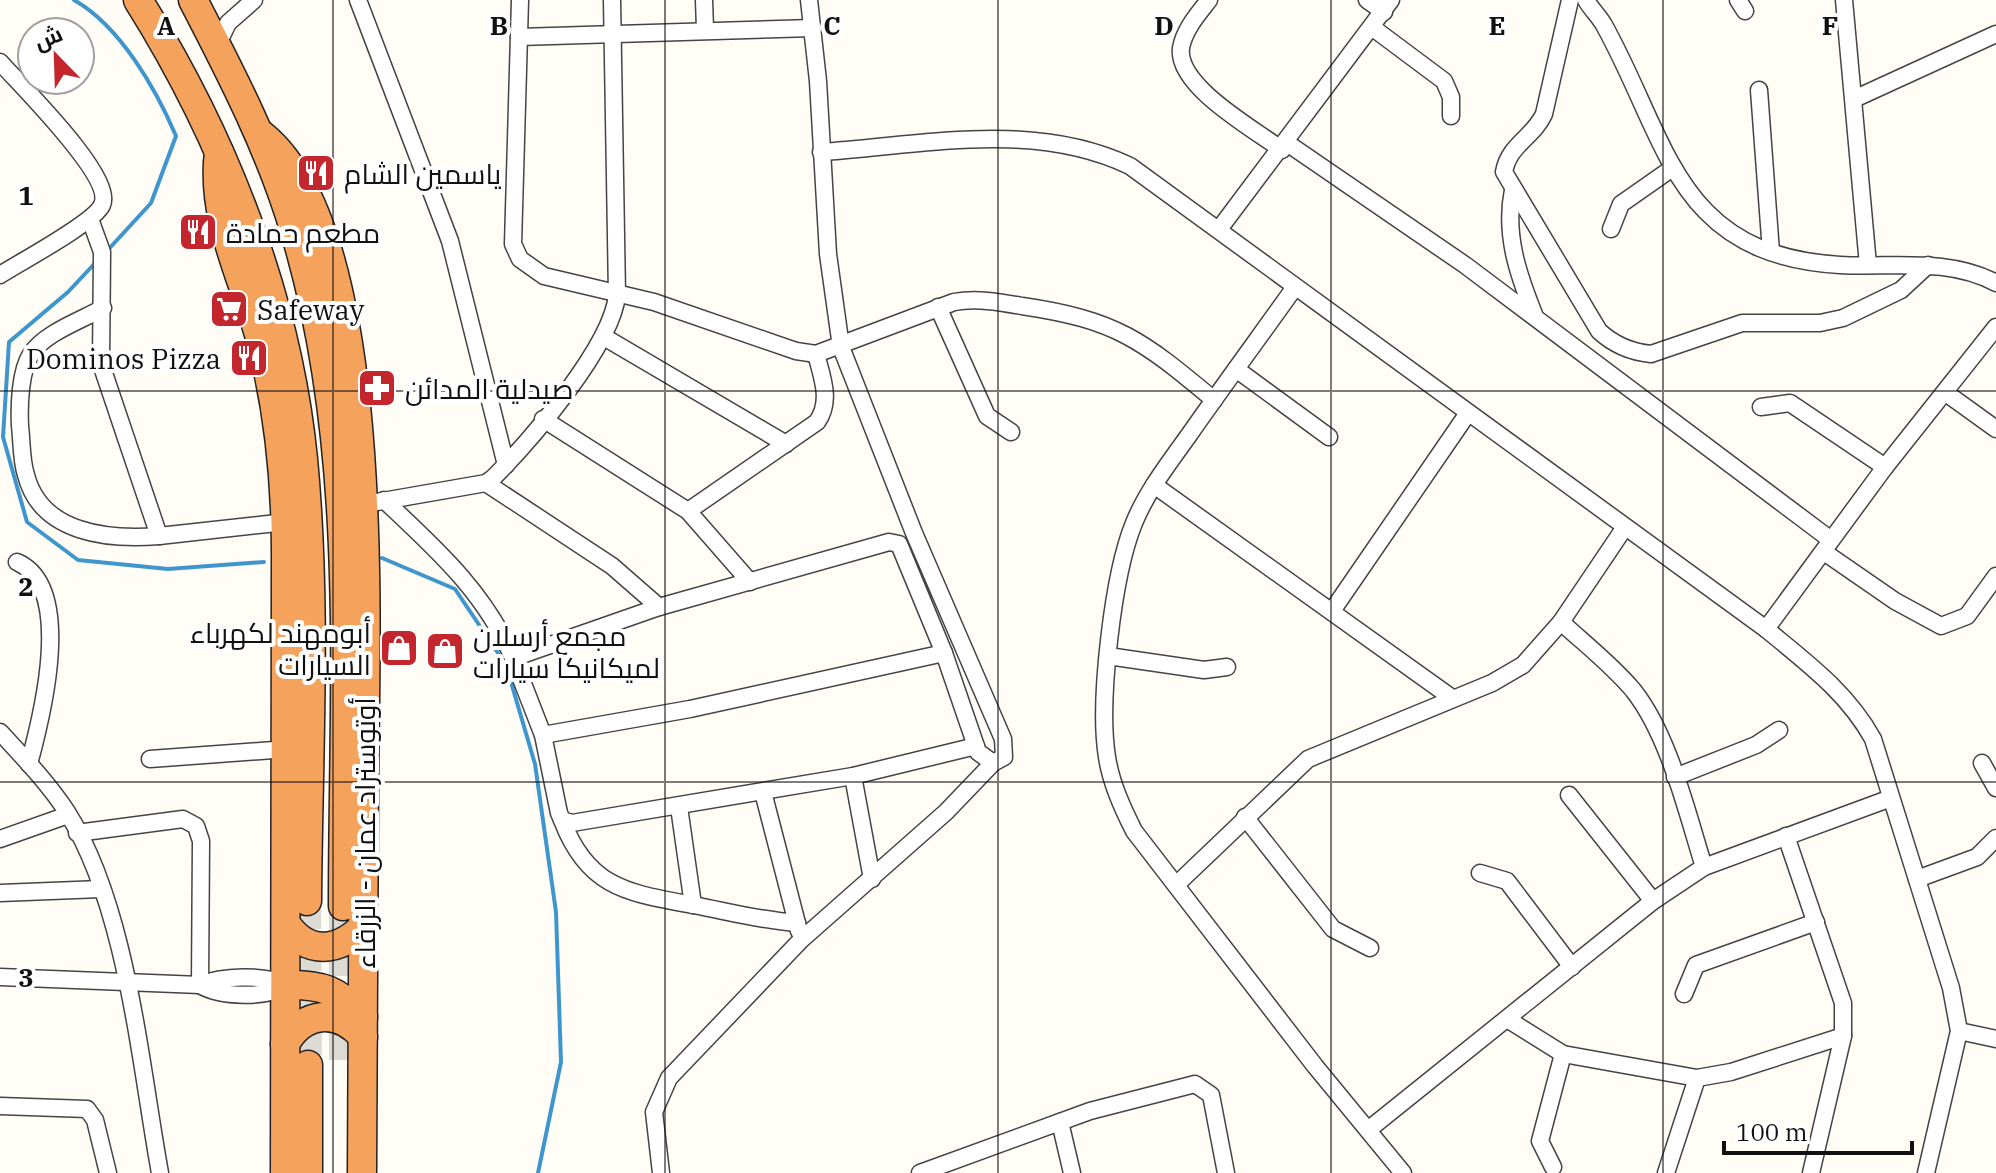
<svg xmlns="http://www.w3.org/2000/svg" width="1996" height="1173" font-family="'IBM Plex Serif',Cairo,serif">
  <rect width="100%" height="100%" fill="#fffdf5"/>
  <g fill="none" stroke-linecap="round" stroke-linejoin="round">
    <g stroke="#3f96cf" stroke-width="4">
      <path d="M74 0C120 26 156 89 176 136L151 203 106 252"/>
      <path d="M97 261 68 292 9 342 3 437 27 522 78 560 168 569 264 562"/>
      <path d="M382 558 455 589 506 665 535 764 556 912 561 1062 538 1173"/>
    </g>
    <g stroke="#dbdad3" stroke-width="28" stroke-dasharray="28 14" stroke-linecap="butt">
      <path d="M307 901 308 1065"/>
      <path d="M343 906V1068"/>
    </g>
    <defs>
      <g id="street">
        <path d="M358 0 450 241 506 465"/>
        <path d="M520 0 513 244 520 259 544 276 654 302 796 351 816 354 954 302C977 298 999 302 1022 306 1117 320 1142 340 1214 400"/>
        <path d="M704 0 705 29"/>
        <path d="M1209 0C1198 14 1184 30 1181 48 1176 86 1254 129 1282 150"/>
        <path d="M1367 0 1384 12"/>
        <path d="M1570 0 1544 114C1533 138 1509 144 1504 172L1599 331C1614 345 1631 352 1651 354L1742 323H1820L1843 318 1901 290 1928 265"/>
        <path d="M1586 0C1591 9 1599 16 1604 25 1669 142 1675 255 1840 265 1892 268 1948 257 1996 283"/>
        <path d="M1738 0 1745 11"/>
        <path d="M1844 0 1868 265"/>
        <path d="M1373 28 1444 81 1451 97V116"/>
        <path d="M519 37 813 28"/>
        <path d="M217 46 228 23 254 0"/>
        <path d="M0 62C20 85 115 177 102 205 94 223 20 262 0 275"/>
        <path d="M1759 90 1771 252"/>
        <path d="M1854 99 1996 34"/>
        <path d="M1287 143 1465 265 1831 540"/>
        <path d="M821 152C923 145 1034 120 1130 166L1766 629C1807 663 1847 692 1873 739L1951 988 1959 1031 1926 1173"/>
        <path d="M1513 190C1504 234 1518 274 1534 314"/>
        <path d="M90 219 102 252 101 364 159 536 286 522"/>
        <path d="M1220 228 1391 0"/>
        <path d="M1611 229 1621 204 1671 169"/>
        <path d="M1295 287C1260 336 1224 385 1189 435 1169 463 1147 491 1134 523 1113 574 1098 702 1107 757 1111 783 1122 807 1134 831L1315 1066 1403 1173"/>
        <path d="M938 307 987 416 1011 432"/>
        <path d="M103 308C82 320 44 333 31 354 20 371 19 406 20 426 22 442 21 460 26 475 41 534 109 540 159 536"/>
        <path d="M604 337 786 444"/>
        <path d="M1236 369 1329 437"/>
        <path d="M1946 393 1996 429"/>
        <path d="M1761 407 1790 403 1885 467"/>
        <path d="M543 419 688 511 750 582"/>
        <path d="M486 483 612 566 659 607"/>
        <path d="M1154 485 1452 698"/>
        <path d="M384 500C435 548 485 592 513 658L659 607 889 542 899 544 944 653 978 752 993 763 1004 757 1003 739 914 533 841 347 828 254 818 81 809 0"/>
        <path d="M377 502 486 483 493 478C530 441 612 346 617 295L612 0"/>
        <path d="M688 511 817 422C832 401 822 377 816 354"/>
        <path d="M1824 552 1895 601 1941 626 1967 616 1996 576"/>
        <path d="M17 562C75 587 42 716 29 764"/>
        <path d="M1332 611 1468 413"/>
        <path d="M1561 622C1585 644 1612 665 1633 690 1669 735 1687 813 1704 867"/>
        <path d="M1766 629 1885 467 1996 327"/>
        <path d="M1108 656 1204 670 1227 667"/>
        <path d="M513 658 543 735 559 813 562 820 572 823 853 776 976 746"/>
        <path d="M0 732C24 758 48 783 67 812 127 907 140 1063 160 1173"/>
        <path d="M543 735 690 709 944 653"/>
        <path d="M150 759 287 749"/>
        <path d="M1982 763 1996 788"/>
        <path d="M853 776 872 879"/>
        <path d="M1675 777 1756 745 1779 730"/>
        <path d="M763 792 799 931"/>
        <path d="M1569 795 1653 901"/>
        <path d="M679 807 693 905"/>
        <path d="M1245 817 1333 929 1370 948"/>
        <path d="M562 820C588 889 629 893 693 905 730 912 759 920 797 923"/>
        <path d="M77 833 183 819 196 826 201 841 200 985"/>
        <path d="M1786 836 1843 1003V1036L1811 1173"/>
        <path d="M0 839 68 815"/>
        <path d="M1480 873 1507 881 1572 967"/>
        <path d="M1917 879 1977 857 1996 838"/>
        <path d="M1176 885 1308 759 1492 683 1523 665 1561 622 1625 527"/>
        <path d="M0 893 101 889"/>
        <path d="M0 977 200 985C221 976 265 974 286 985"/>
        <path d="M200 985C220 997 268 999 286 985"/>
        <path d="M1684 994 1696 965 1816 922"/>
        <path d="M1507 1019 1563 1054 1697 1078 1731 1072 1843 1036"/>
        <path d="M1959 1031 1996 1039"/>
        <path d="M0 1106 87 1109 95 1120 108 1173"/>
        <path d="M1060 1122 1072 1173"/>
        <path d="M1368 1130 1653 901 1704 867 1891 798"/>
        <path d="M1553 1167 1540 1141 1563 1054"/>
        <path d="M661 1173 654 1112 669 1078 801 940 946 812 993 763"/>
        <path d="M920 1173 1090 1111 1195 1084 1211 1095 1226 1173"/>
        <path d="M1666 1173 1697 1078"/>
      </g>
      <g id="highway">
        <path d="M138 0C224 137 287 297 303 459 317 605 308 754 307 901"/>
        <path d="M193 0C232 75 271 151 295 232 361 451 343 681 343 906"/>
        <path d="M259 133C384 226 365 632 364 780 364 911 362 1042 362 1173"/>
        <path d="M219 152C210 223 248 285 264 353 280 419 286 486 286 554L285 1173"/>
        <path d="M286 924C308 956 339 952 364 926"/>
        <path d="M286 985C322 984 338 990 363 1017"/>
        <path d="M285 1044C303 1011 338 1008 363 1037"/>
        <path d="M308 1173V1065"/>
      </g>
    </defs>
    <use href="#street" stroke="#444" stroke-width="19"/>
    <use href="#highway" stroke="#222" stroke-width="31"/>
    <use href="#street" stroke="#fff" stroke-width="16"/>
    <use href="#highway" stroke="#f5a25d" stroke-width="28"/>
  </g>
  <path fill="none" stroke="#111" stroke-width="2" stroke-opacity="0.55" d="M333 0V1173M665 0V1173M998 0V1173M1331 0V1173M1663 0V1173M0 391H1996M0 782H1996"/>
  <defs>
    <symbol id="restaurant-square" viewBox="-11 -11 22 22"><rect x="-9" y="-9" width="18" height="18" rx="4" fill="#c4262e" stroke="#fff"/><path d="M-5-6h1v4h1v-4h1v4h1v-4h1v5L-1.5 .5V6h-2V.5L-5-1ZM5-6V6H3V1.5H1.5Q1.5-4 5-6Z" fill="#fff"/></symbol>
    <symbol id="supermarket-square" viewBox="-11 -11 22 22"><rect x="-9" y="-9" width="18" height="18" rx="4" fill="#c4262e" stroke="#fff"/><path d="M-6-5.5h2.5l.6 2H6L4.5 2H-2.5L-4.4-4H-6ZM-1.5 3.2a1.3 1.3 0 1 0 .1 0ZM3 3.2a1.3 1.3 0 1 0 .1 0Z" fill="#fff"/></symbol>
    <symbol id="pharmacy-square" viewBox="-11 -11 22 22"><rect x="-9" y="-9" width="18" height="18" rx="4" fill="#c4262e" stroke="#fff"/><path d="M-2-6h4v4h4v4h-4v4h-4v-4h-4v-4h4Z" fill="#fff"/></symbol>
    <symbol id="shop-square" viewBox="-11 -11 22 22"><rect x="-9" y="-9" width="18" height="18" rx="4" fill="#c4262e" stroke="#fff"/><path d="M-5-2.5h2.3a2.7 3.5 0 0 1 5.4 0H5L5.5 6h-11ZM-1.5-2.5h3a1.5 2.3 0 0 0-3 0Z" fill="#fff"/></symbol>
  </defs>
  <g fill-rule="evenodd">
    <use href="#restaurant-square" x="294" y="151" width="44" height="44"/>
    <use href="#restaurant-square" x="176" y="210" width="44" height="44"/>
    <use href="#supermarket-square" x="207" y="287" width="44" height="44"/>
    <use href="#restaurant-square" x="227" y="336" width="44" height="44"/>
    <use href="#pharmacy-square" x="355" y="366" width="44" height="44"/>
    <use href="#shop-square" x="377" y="626" width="44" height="44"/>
    <use href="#shop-square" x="423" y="629" width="44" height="44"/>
  </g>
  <g text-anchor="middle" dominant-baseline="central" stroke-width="8" stroke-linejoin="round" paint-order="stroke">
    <g font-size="28" fill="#111" stroke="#fff" text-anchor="start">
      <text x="344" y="173">ياسمين الشام</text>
      <text x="226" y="232">مطعم حمادة</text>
      <text x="257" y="309">Safeway</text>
      <text x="221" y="358" text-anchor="end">Dominos Pizza</text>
      <text x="405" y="388">صيدلية المدائن</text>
      <text x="371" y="632" text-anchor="end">أبومهند لكهرباء<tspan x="371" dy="32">السيارات</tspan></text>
      <text x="473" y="635">مجمع أرسلان<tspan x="473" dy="32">لميكانيكا سيارات</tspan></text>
    </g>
    <g font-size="28" fill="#111" stroke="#fff">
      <text transform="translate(364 833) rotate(-90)">أوتوستراد عمان - الزرقاء</text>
    </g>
  </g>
  <g font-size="26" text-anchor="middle" font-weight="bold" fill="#111" stroke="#fff" stroke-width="8" stroke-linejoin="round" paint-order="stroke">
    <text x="166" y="35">A</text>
    <text x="499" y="35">B</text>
    <text x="832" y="35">C</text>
    <text x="1164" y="35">D</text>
    <text x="1497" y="35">E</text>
    <text x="1830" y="35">F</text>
    <text x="26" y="205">1</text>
    <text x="26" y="596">2</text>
    <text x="26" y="987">3</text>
  </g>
  <g transform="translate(56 56) rotate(337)"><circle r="38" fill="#ffffff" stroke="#a0a0a0" stroke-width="2"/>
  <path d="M0-6L14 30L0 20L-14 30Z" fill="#c4262e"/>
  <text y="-12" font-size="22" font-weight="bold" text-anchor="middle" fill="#111111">ش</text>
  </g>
  <path d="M1724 1141v12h188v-12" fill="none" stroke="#111111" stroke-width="4"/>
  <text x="1736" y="1141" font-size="24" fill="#111111" stroke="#ffffff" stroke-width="6" paint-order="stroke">100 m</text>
</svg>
